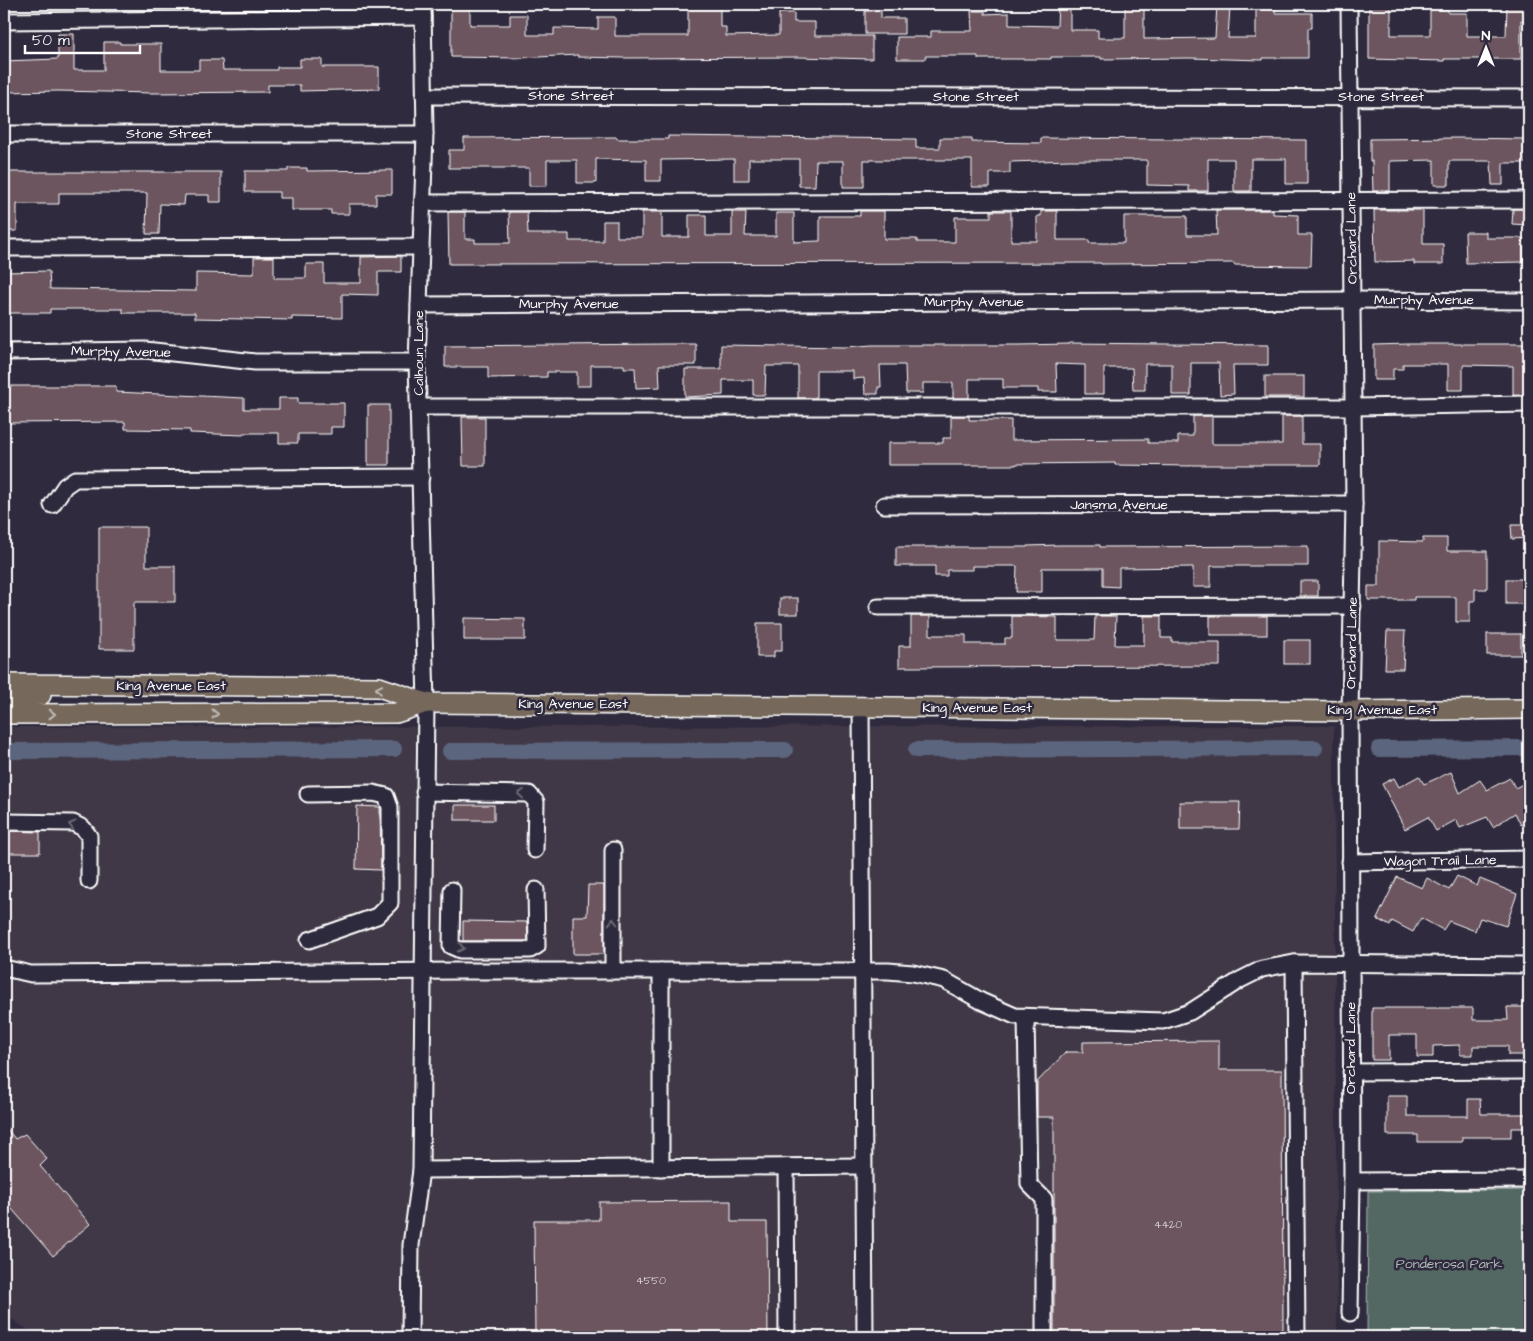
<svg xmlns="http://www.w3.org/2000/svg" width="1533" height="1341" font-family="'Architects Daughter',sans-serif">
  <rect width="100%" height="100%" fill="#2f2a3d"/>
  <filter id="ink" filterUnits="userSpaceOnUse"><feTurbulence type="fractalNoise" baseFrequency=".02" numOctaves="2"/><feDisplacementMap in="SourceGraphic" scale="10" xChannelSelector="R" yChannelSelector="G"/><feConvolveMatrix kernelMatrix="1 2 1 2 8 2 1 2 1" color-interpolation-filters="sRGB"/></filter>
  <g filter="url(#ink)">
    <path fill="#413747" d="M1334 726 1337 1337H39L4 1314V727Z"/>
    <path fill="#526864" stroke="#a8b4b2" d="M1529 1190V1337H1367L1368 1191Z"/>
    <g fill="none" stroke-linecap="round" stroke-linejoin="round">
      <g stroke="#5c657e" stroke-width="16">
        <path d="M1379 749 1529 748"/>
        <path d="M916 750 1315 748"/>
        <path d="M4 751 394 749"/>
        <path d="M450 751 785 750"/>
      </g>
    </g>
    <g fill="#6c545e" stroke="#fff">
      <path d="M1058 4H1070V30H1098V38H1125V5H1144V39L1215 38 1217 5 1230 6 1228 38H1256V4H1275V13H1312V28H1308V58H1263V60L1189 58 1101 59V57H1051V59H978V56H925V59H897V37H931V31H972L971 11H985V14L1009 13V25L1057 26Z"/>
      <path d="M1507 4H1529V21L1521 20V59H1444V61L1369 59V6H1391V35H1430V9H1448V13H1467V36H1506Z"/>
      <path d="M451 5H470V25H510V15H527V35H554V28L598 29V17H615V36H688V6H720V27H726V36L779 35V13H794V22H815V36H872V59L798 57 623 58 578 57V55L519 58 451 57Z"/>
      <path d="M865 11H881V18H904V34H865Z"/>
      <path d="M58 34H74V70H104V42H120V44H161V70H199V60H222L223 70H277V67H300V59H322V67H379V89L300 91V85H268V92L153 93 58 91 4 92V61L58 59Z"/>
      <path d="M668 136 916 139V148H940V138H972V142L1041 143V138L1307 140V184H1286V159H1251V191H1234V159H1208V191H1189V186L1147 185V160H1069L1010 162V173H990V187H972V160H864V187H843V161H816L815 186H799V159H749V180H734V159L661 160V181H646V160L596 159V183H577V160H547V186H529V168H449V150H464V138L617 137V139H668Z"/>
      <path d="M1457 138 1526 139V163H1503V185H1492L1491 161H1449V185H1434V160L1390 161V191H1373L1372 161H1370V139Z"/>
      <path d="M288 168H307V171L392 170V194H376V204H349V214H331V210H292V198H279V192H245V171H288Z"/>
      <path d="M4 172H221V202H209V195H185L184 205 160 204 159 234H146L147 193H59V204H17V231H4Z"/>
      <path d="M1513 209H1529V225L1512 224Z"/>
      <path d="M1216 210H1273V214L1298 215V235H1312L1311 266 1234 265V263L1101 264V263L449 264 448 212H465V239H475V243H510L509 212H527L528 234H569V241H603V221H617V237H642V212H662V237H689V215H706V236H732V212H746L745 236H776V213H794V242L820 241V216H860V211H884V239H917V242H955V217H991V211H1011V241H1037V216H1041V211H1057V240H1089V243H1124V216H1187V235H1217Z"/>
      <path d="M1374 210H1423V244H1443V264H1414V261L1375 262Z"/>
      <path d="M1465 232H1486V238H1523V262L1466 263Z"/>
      <path d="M401 256V272H378V295L342 294V318L292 317V320L195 318V313H123V309H50V313H4V272L49 271 50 289 196 291V273L254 274V257H274V278H306V264H324V283H361V257Z"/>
      <path d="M1069 343 1268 345V365H1233L1234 394 1220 395 1219 363H1191V395H1172V364H1145V390H1133L1132 368H1104V394H1085V365L1056 364 1057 392H1038V388H1003V379H969V398H953V383H923V393H906L905 365H880L881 387H878V394H865L864 378 853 379V371H816V398H798V366H766L765 395H753V380H723V395L685 397V369H721V345L845 347 872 345H1020L1069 344Z"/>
      <path d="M667 344H696V365H659L660 387 636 388 635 368H624V365H591V386H577V372H547V377L488 378V367H445V346Z"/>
      <path d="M1409 344H1529V395H1513V366L1463 365V390H1448V364H1403V369H1393V380H1374V345Z"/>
      <rect x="1265" y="376" width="39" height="21"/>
      <path d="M4 386H116V392L244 398V409H279V398H298V403H344V427H331V434H298V443H279V433H243V435L190 433V430L125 429V422L4 423Z"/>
      <rect x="368" y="405" width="21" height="60"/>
      <path d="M951 416H969V420H1011V440L1148 439V443H1178V436H1193V416H1212V444H1282V416H1302V444H1320V465H1191V466L1115 465V463L1016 464V465H888V443H943V438H951Z"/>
      <path d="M462 417H485V466H463Z"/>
      <path d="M1511 525H1528V538L1512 539Z"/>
      <path d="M99 527H146V566H175V602H134V649H99Z"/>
      <path d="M1423 538H1447V551H1487V589H1475V601H1470V622H1456V597H1414V600H1368V586H1379V541L1423 542Z"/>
      <path d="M1060 545H1100V547L1308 546V566H1211V587H1193V567L1119 568V587L1103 586V568H1042V592H1016L1017 566H972V570H947V576H935V566H896V547H1027V546Z"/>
      <rect x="1506" y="579" width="22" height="25"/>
      <rect x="1300" y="581" width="18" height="15"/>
      <rect x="780" y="598" width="18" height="16"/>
      <path d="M911 616H930V635H966V644H1005V638H1012V616L1057 617V640H1094L1095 616H1116L1115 645H1144V616H1161V638H1172V642H1220V666L899 667V646H911Z"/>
      <rect x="1210" y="616" width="57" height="19"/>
      <path d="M464 618 525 619V640H464Z"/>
      <path d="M757 623H782V651H774V657H757Z"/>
      <path d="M1387 631H1405L1403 669H1385Z"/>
      <rect x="1487" y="634" width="34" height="21"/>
      <rect x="1284" y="640" width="26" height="24"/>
      <path d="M1451 772 1460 793 1480 780 1487 790 1510 778 1515 788 1529 781V820L1521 825 1515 813 1493 827 1487 817 1460 828 1456 820 1436 831 1428 817 1405 829 1382 784 1394 778 1399 787 1419 776 1424 784Z"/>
      <path d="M1180 802H1240L1239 829H1180Z"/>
      <rect x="455" y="805" width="39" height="15"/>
      <path d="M357 806 380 807 381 870 356 869Z"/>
      <path d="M4 831 40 832V853H4Z"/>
      <path d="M1457 876 1477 886 1480 879 1517 894 1506 926 1480 918 1475 931 1449 921 1443 930 1421 918 1413 932 1392 921 1390 926 1377 919 1397 877 1422 888 1427 878 1449 890Z"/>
      <path d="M588 885H604V954H573V916H587Z"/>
      <path d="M463 921 527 922 528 941H463Z"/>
      <path d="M1507 1007H1529V1026H1527V1055H1508V1046H1473V1055H1460V1045L1433 1046V1057H1417V1035H1389V1060H1372V1008H1473V1020H1508Z"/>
      <path d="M1219 1041V1070H1282L1283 1331 1186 1332V1337H1149V1334H1054V1117H1037V1082L1066 1052H1083V1042Z"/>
      <path d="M1387 1096H1407V1116H1468V1099H1480L1481 1114H1529V1128H1511V1137H1462V1142H1418V1135H1387Z"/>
      <path d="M4 1125 15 1139 25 1134 47 1159 40 1166 90 1224 53 1256 4 1200Z"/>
      <path d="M731 1201V1222H767L768 1337H535L534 1220H599V1202Z"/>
    </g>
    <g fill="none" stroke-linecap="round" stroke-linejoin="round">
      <defs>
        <g id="minor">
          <path d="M1349 4 1354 504 1350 711 1352 1181 1350 1313"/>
          <path d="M4 21 423 17"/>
          <path d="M424 96 1529 98"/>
          <path d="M4 134H425"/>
          <path d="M422 203 1529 200"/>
          <path d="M4 248 421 247"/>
          <path d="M419 305 1352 300 1529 301"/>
          <path d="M4 352 145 350 255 362H417"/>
          <path d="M419 407H1354L1529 404"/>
          <path d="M52 505 65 486 75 479 421 477"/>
          <path d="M884 505 1354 504"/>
          <path d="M878 607 1353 606"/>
          <path d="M861 707 865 1337"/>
          <path d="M424 792 529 794 536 802 535 850"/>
          <path d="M308 794 373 793 386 796 390 807V903L377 916 309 940"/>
          <path d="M4 822 73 823 83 828 89 836V881"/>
          <path d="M1350 862 1529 859"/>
          <path d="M452 890 451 946 460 950H530L537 946 536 890"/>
          <path d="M1294 963 1297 1337"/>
          <path d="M4 968 31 974 459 971H888L913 973 944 980 981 1001 1015 1016 1163 1021 1190 1012 1240 980 1262 969 1294 963 1529 965"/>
          <path d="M613 971V850"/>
          <path d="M661 971V1168"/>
          <path d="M1026 1017 1029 1184 1044 1199V1337"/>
          <path d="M1351 1072 1529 1071"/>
          <path d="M786 1167 787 1337"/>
          <path d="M421 1170 863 1166"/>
          <path d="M1352 1181 1529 1180"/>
          <path d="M410 1337 411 1245 421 1170 426 703 417 362 425 134 423 4"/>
        </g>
        <g id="major">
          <path d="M4 684 379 687 426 703 1350 711 1529 709"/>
          <path d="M4 698 41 695"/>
          <path d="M4 714 396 713 426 703"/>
        </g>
      </defs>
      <use href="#minor" stroke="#fff" stroke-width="19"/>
      <use href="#major" stroke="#fff" stroke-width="22"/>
      <use href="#minor" stroke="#2f2a3d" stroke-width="15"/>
      <use href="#major" stroke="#76695c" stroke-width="19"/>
    </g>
    <defs><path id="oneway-chevron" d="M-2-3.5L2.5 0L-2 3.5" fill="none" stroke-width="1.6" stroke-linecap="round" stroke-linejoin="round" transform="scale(1.25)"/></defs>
    <g stroke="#c1bcb6">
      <use href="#oneway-chevron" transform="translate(379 689) rotate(-170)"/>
      <use href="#oneway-chevron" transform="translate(52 714)"/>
      <use href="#oneway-chevron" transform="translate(215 714)"/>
    </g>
    <g stroke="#6d6a77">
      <use href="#oneway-chevron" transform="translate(521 794) rotate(-176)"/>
      <use href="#oneway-chevron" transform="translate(72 825) rotate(-166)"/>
      <use href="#oneway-chevron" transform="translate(613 922) rotate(-90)"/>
      <use href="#oneway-chevron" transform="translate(461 948) rotate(13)"/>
    </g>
  </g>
  <g text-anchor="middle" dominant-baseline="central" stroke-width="5" stroke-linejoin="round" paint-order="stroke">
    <g font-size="11" fill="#dad4d7">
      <text x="1168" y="1224">4420</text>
      <text x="651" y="1280">4550</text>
    </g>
    <g font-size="14" fill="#fff" stroke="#2f2a3d">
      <text x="571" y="96">Stone Street</text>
      <text x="976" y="97">Stone Street</text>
      <text x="1381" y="97">Stone Street</text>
      <text x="169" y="134">Stone Street</text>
      <text transform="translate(1352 238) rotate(-91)">Orchard Lane</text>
      <text x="1424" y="300">Murphy Avenue</text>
      <text x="974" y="302">Murphy Avenue</text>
      <text x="569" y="304">Murphy Avenue</text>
      <text transform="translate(121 352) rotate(1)">Murphy Avenue</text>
      <text transform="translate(419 353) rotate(-90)">Calhoun Lane</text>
      <text x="1119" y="505">Jansma Avenue</text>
      <text transform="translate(1352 643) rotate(-89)">Orchard Lane</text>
      <text x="171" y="686">King Avenue East</text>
      <text x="573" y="704">King Avenue East</text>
      <text x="977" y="708">King Avenue East</text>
      <text x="1382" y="710">King Avenue East</text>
      <text transform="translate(1440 861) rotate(-1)">Wagon Trail Lane</text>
      <text transform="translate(1351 1048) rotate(-90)">Orchard Lane</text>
    </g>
    <g font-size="14" fill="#b1bbb9" stroke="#2f2a3d">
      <text x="1449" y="1264">Ponderosa Park</text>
    </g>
  </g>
  <rect width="1533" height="1341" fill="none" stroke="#2f2a3d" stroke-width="20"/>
  <rect x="10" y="10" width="1513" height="1321" fill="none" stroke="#fff" stroke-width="2" filter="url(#ink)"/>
  <g transform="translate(1486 48)" stroke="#2f2a3d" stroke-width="4" paint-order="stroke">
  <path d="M0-4L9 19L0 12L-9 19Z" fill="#ffffff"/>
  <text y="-8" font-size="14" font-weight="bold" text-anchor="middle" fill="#ffffff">N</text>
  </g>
  <path d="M25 45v8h115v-8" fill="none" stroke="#ffffff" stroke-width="2.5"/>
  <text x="32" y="45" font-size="15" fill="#ffffff" stroke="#2f2a3d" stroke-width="4" paint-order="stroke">50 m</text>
</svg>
